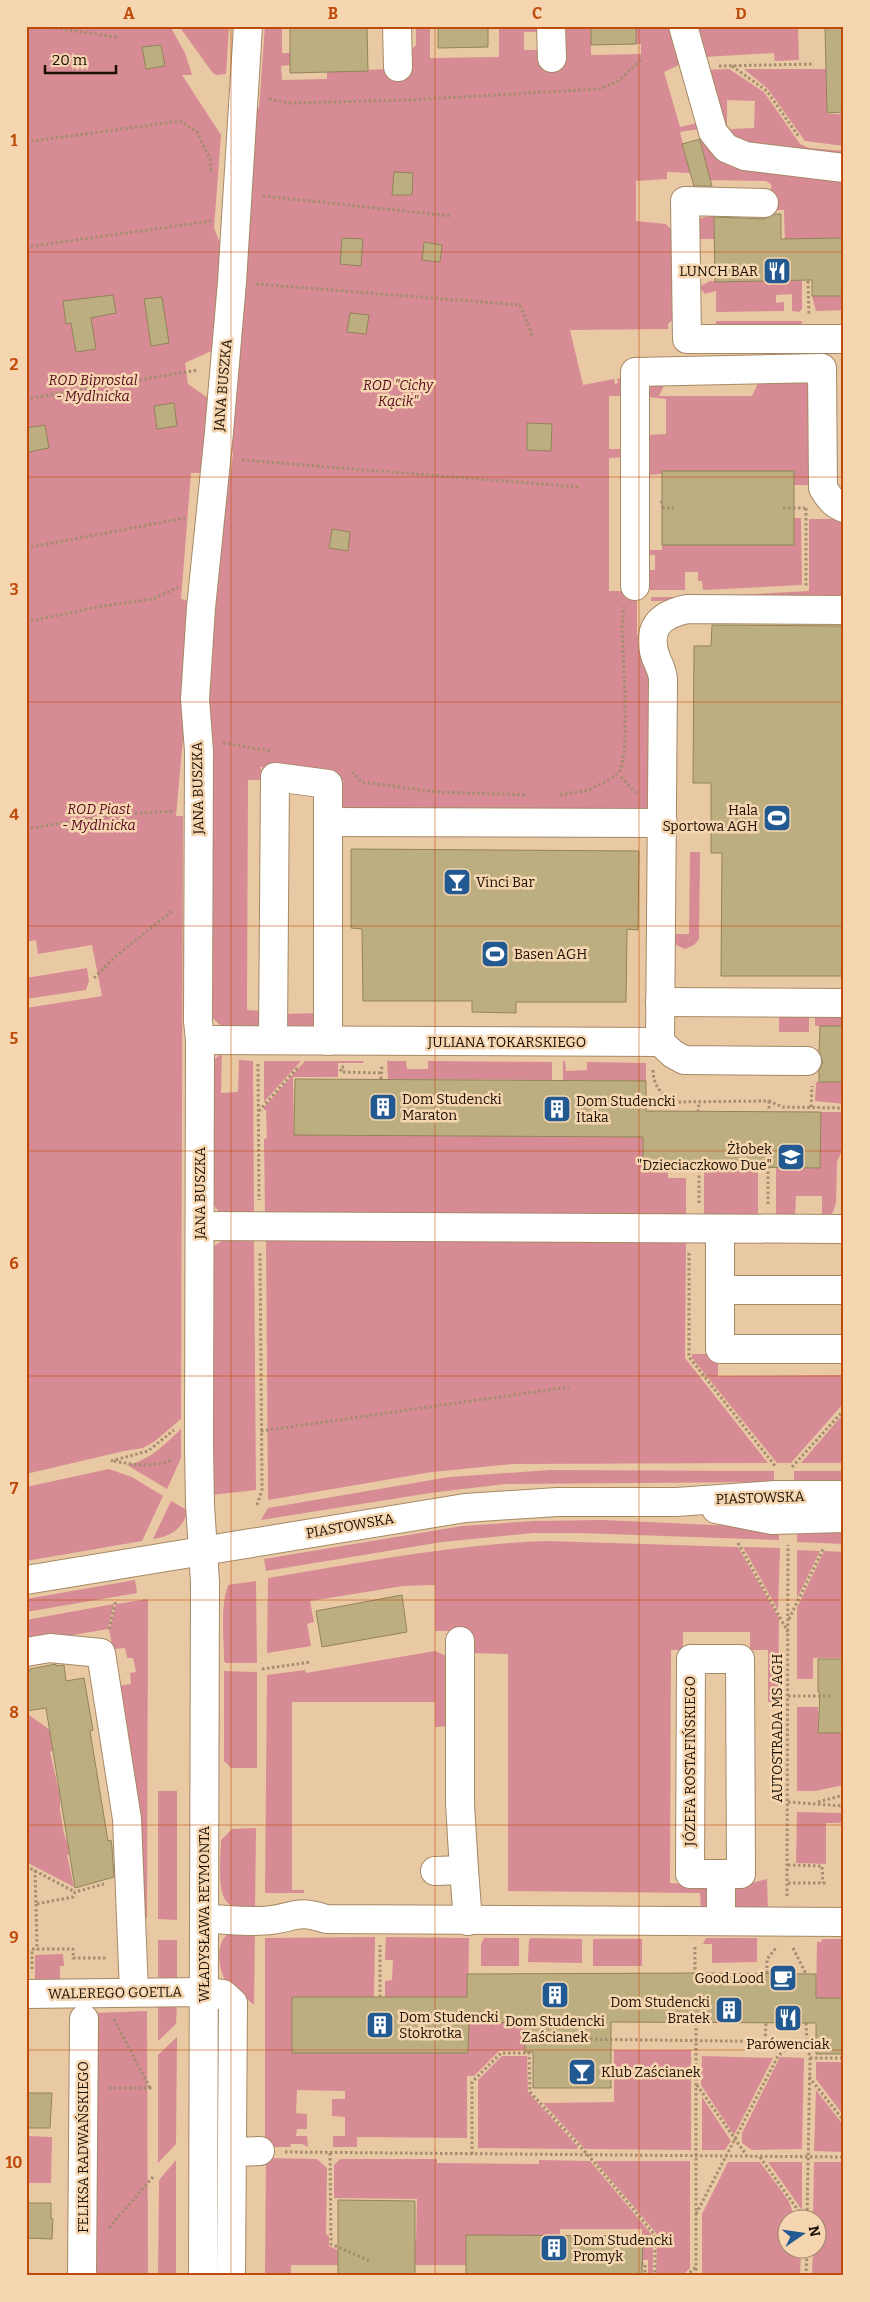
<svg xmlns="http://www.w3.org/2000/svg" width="870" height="2302" font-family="Bitter,serif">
  <rect width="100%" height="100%" fill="#e9c9a4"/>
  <g fill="#d78b94">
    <path d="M26 26H170L185 53 192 75H182L221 135 214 228 226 258 218 348 185 363 188 384 215 403 210 473H191L181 599 189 601 195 607 176 816H183L181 1419 155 1441 143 1448 124 1451 26 1474V1008L102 996 92 945 38 954 36 940 26 942Z"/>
    <path d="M179 26H229L226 74 216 75 212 72Z"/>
    <path d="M265 26H282V53H290V65L281 66 282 80 327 79V72L407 68V54L416 45V26H430V58L499 57V26L540 27 542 32H524V50H542L543 60H566V26H591V55L641 54V44H636V26H676L681 64 664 72 680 127 697 123 705 128 680 132 690 173 667 172V179L636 181V221L666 224 674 232 673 319 668 324V329L570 330 583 385 614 379 615 384 618 383 617 379 625 377 627 396H609V449H623L624 457 609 458V591H631L637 599V635H641L652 673 649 807 646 810 342 808 338 803 341 785 344 781 260 767 266 780H248L247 1002V1010L265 1011 260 1027H222L212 1017 205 686 221 482 230 478 233 453 227 442 254 106 259 108Z"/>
    <path d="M695 26H798L799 60 775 61 774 53 704 57Z"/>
    <path d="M729 69 764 92 800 144 809 148 844 151V161L727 139 731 129 754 128 755 101 727 100V129L702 70Z"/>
    <path d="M744 69H826L827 114H844V146L805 141 768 89Z"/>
    <path d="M708 137 844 175V238H812L785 246 784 210H771V184L766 181 701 180 708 172 700 139Z"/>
    <path d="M714 215V239H691L698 219Z"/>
    <path d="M710 281H802V309L799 312 792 311V294L776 295V303L784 302V311L716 312V291L705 294 699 287Z"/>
    <path d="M812 296H844V310L816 311Z"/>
    <path d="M716 321H802L801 326 716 327Z"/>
    <path d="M666 381 659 396H752L759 381H808V392L815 394 810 485H794V471H663L662 474 649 475V435L666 434V399L649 397 651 384Z"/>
    <path d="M794 518H801L802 585 703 590 702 581H698V572H685V590H650V570H655V555H650L649 550H662V545H794Z"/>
    <path d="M809 519H844L841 584H844V601H651V597H701L809 591Z"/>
    <path d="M690 852H700L699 939 694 945 685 949 674 944 671 934H689Z"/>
    <path d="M87 968 89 981 86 990 26 999V978Z"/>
    <rect x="779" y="1012" width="30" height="20"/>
    <rect x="815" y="1012" width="29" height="14"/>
    <path d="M319 1013 312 1027H289L283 1014Z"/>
    <path d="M222 1053 221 1093 238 1092 239 1060 253 1061 254 1216 220 1213 212 1203 213 1061Z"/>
    <path d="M264 1061H301L264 1102Z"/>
    <path d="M305 1061H364L363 1063H338V1077H293L294 1135 643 1137 644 1166H668V1178H686V1218L265 1216 264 1139 267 1138 266 1110H264V1107Z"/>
    <path d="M387 1061H406L407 1069H428V1061L552 1062V1080L388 1079Z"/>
    <path d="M563 1061H565L566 1071 587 1070V1062L646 1063V1081L563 1080Z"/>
    <path d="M816 1082H844V1104L815 1101Z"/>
    <path d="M821 1112H844V1146L837 1162 836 1203 833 1212 829 1216 822 1218V1196H796L795 1218H776V1167L820 1168Z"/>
    <rect x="704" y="1166" width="54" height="49"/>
    <path d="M254 1238 256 1490 211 1495 210 1253C219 1235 236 1239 254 1238Z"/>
    <path d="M266 1238 686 1240 685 1358 768 1463 512 1464 432 1472 268 1500Z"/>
    <path d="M692 1354H711L718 1357V1376L844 1375V1403L791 1463H777L692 1358Z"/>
    <path d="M844 1413V1463H801Z"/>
    <path d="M181 1429V1458L167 1489 127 1465C150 1460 164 1445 181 1429Z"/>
    <path d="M109 1469 132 1477 163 1496 142 1541 26 1561V1487Z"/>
    <path d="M550 1470 774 1471V1482L505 1484 430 1493 261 1520 268 1508 449 1477Z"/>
    <rect x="794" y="1471" width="50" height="10"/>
    <path d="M171 1501 187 1510C185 1528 170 1537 153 1539Z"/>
    <path d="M603 1520 779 1528V1540L579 1533H533L442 1542 266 1571 264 1559 462 1526 535 1521Z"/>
    <path d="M797 1529 844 1532V1544L797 1542Z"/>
    <path d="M548 1541 738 1547 779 1618 778 1702H768V1650H750V1632H683V1650H671L670 1883 705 1885 712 1893V1905L701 1911 700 1893 508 1891V1654L471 1653V1631H435V1585L403 1586 310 1601 314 1622 307 1624 311 1646 267 1653 268 1578C361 1563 454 1544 548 1541Z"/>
    <path d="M743 1547 780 1548 778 1610Z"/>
    <path d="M797 1550 820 1551 797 1598Z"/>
    <path d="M824 1551 844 1552V1658H813V1679H797V1608Z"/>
    <path d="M135 1580 137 1593 26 1612V1599Z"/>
    <path d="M256 1581 257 1663H226L224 1661C224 1637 220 1608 228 1585Z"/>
    <path d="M148 1599 147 1918H139L117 1686 131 1684 130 1673 136 1672 133 1658H127L125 1648 113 1649 109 1630 116 1604Z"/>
    <path d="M114 1604 108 1629 26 1643V1620Z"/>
    <path d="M435 1651 446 1656 449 1726 435 1727V1702H292V1890H304V1893H265L267 1675 305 1670 306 1673Z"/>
    <path d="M224 1671 257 1672V1768H231L224 1761Z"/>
    <path d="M797 1707H818V1733H844V1785L815 1791H797Z"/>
    <path d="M26 1713 50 1730 52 1751 50 1752 60 1796V1810L64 1834 69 1848 70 1854 67 1855 74 1887 26 1862Z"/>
    <path d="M158 1791H177V1920L158 1919Z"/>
    <path d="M797 1812 842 1813V1823H826V1864L796 1863Z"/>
    <path d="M256 1828 255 1909C248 1908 239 1909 232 1906 215 1899 221 1856 221 1840L232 1829Z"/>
    <path d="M767 1879 768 1912 736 1911 731 1905 732 1888Z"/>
    <path d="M255 1929 254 2005C246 1997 235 1990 227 1982 218 1971 215 1943 228 1934 234 1930 247 1930 255 1929Z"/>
    <path d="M375 1937 374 1997H292V2053H468L469 2028 467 2023 527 2022 525 2050 499 2051 474 2076H467V2138L357 2137V2147H333V2136H345V2117L332 2116V2099H345V2091L297 2090 296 2113 307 2114V2129H297L296 2136H307L308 2147 302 2144H291L290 2147H265V1938Z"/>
    <path d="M386 1937 469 1938 468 1997H385V1981L392 1980 393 1960H385Z"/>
    <path d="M484 1938H519V1966H481V1944Z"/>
    <path d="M531 1938 582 1939V1963L528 1962 529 1940Z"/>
    <path d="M706 1938H757V1962L712 1963V1944H703Z"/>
    <rect x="593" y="1939" width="49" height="27"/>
    <path d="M822 1939H844V1998H816L817 1942H821Z"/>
    <path d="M158 1940H177V1980L158 1977Z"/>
    <path d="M63 1954 64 1966H60V1979L35 1980V1955Z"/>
    <path d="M158 2003H177L176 2024 158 2041Z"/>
    <path d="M147 2011 148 2276H93L94 2013Z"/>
    <path d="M177 2037 176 2144 158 2163V2055Z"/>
    <path d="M614 2050H691V2150L585 2149 543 2103 614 2102Z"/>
    <path d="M502 2056H527L528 2092 578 2147 577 2149 478 2148V2080Z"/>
    <path d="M702 2056 773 2058 734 2135 701 2085Z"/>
    <path d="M780 2057 804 2058 802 2149 752 2150 742 2143V2133Z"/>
    <path d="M816 2062H844V2116L816 2079Z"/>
    <path d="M816 2090 844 2126V2152L814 2151Z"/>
    <path d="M702 2097 731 2141 725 2150H702Z"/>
    <path d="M26 2136 52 2137 51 2183H26Z"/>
    <path d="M266 2158 317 2159 327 2168 326 2234 329 2236V2246L368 2263V2265H291V2276H265Z"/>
    <path d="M340 2159H437V2163L539 2164V2160L590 2161 653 2236V2273H648V2260H642V2229H560V2236L466 2235 467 2265H406L397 2241H416L417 2199 334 2198V2165Z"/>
    <path d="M176 2160V2276H158L159 2180Z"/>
    <path d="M595 2161H690V2268L682 2276H656L657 2234Z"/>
    <path d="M728 2162H760L788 2200 796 2219 788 2220V2250H801L800 2276H702V2214Z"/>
    <path d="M768 2162H802V2210Z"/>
    <path d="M814 2162H844V2276H812L813 2250H818V2220L813 2219Z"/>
  </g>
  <g fill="#bdae82" stroke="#928359">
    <path d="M290 26H367L368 71 290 73Z"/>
    <path d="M438 26H488V47L438 48Z"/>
    <path d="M591 26H636V44L591 45Z"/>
    <path d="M825 26H844V112L827 113Z"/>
    <path d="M161 45 165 66 146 69 142 47Z"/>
    <path d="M700 139V141L712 186H694L682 144Z"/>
    <path d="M394 172 413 173 412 195H392Z"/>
    <path d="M775 214H781V239L844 238V296H812V280L715 282 714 217 764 219Z"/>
    <path d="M342 238 363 239 361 266 340 264Z"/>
    <path d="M424 242 442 245 440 262 422 260Z"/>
    <path d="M113 295 116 313 91 318 96 349 76 352 71 323 66 324 63 301Z"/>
    <path d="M162 297 169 343 151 346 144 299Z"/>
    <path d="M350 313 369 315 366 334 347 332Z"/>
    <path d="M174 403 177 426 157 429 154 406Z"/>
    <path d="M527 423 552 424 551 451 527 450Z"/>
    <path d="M45 425 49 448 28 452 26 428Z"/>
    <rect x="662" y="471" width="132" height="74"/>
    <path d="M332 529 350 532 348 551 329 548Z"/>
    <path d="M712 625 844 626V976H721L722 853H711V783H693L694 646H711Z"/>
    <path d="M351 849 639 851 638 930 627 929 626 1002H516V1013L472 1012V1001H363L362 929 351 928Z"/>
    <path d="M820 1026H844V1082H819V1070L823 1062 819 1052Z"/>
    <path d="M295 1079 646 1081V1111L821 1112 820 1168 643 1166V1137L294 1135Z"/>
    <path d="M402 1595 407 1632 322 1647 316 1611Z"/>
    <path d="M818 1659H844V1733H818L820 1693 818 1692Z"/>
    <path d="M56 1664V1666L64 1665 66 1681 84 1678 93 1730 90 1731 106 1829 108 1841 111 1840 112 1847 114 1877 75 1888 46 1708 26 1711V1672L30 1671V1669Z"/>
    <path d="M703 1973 816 1974V1998H844V2054H816V2023L611 2022V2088H533V2052H525V2023L469 2022 468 2053H292V1997H467V1974Z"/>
    <path d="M26 2093H52L50 2128H26Z"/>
    <path d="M338 2200 415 2201V2276H338Z"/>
    <path d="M26 2203H51V2219H53L52 2239 26 2238Z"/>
    <path d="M466 2235 643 2236 642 2276H466Z"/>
  </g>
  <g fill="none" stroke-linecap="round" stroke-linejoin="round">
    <defs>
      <g id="minor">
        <path d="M397 26 398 67"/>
        <path d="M551 26 552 58"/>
        <path d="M683 26 713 132 726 148 745 156 844 168"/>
        <path d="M764 203 685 201 687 339H844"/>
        <path d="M635 586V372L822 368 823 488C828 497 834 505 844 508"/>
        <path d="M329 822 663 823"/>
        <path d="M660 1002 844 1003"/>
        <path d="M200 1040 660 1042 673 1054 684 1060 807 1061"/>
        <path d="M273 1040 275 777 328 784V1041"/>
        <path d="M660 1042 663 680C663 672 659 665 656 658 646 629 659 615 687 609L844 610"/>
        <path d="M200 1226 844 1229"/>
        <path d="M720 1230V1349H844"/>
        <path d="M720 1290H844"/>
        <path d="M716 1509 772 1520 844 1518"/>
        <path d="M26 1580 465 1508 557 1502H677L775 1495H844"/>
        <path d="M460 1641V1804L464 1870"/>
        <path d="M26 1652 50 1648 101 1653 127 1819 134 1992"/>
        <path d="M691 1659H740L741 1874H690Z"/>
        <path d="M435 1871 464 1870 468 1921"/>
        <path d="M721 1875V1921"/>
        <path d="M204 1919C226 1919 250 1923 272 1920 298 1916 297 1910 326 1919L844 1922"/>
        <path d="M26 1994 204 1992 223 1994 233 2003 231 2276"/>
        <path d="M232 2152 260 2151"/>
        <path d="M82 2276 84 2019"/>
        <path d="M203 2276 205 1582 200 1505 199 1445 200 1040 198 1021 199 751 195 699 201 608 219 432 232 282 248 26"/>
      </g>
    </defs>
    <use href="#minor" stroke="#a68965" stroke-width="30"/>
    <g stroke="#a68d70" stroke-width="3" stroke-dasharray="2.5 2.5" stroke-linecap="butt">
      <path d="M40 26 117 37"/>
      <path d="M719 66 813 64"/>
      <path d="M732 66 767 91 799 137"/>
      <path d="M269 99 290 103 409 100 599 89 617 82 641 60"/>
      <path d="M26 142 180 121 197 132 210 159 211 171"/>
      <path d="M263 196 451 216"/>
      <path d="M26 247 211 221"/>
      <path d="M808 281 809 315"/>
      <path d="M256 284 520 305 533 337"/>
      <path d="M26 399 198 370"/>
      <path d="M242 460 579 487"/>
      <path d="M661 501 663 508"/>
      <path d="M662 508H674"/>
      <path d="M783 508H805"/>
      <path d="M806 508V586"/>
      <path d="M26 548 185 518"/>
      <path d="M26 622 102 606 153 599 178 587"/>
      <path d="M223 743 271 751"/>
      <path d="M352 772 362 782 438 792 526 795"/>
      <path d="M621 777 636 793"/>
      <path d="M560 795 589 790 614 777 621 770 625 745V698L622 625 624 607"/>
      <path d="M26 829 112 815 174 811"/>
      <path d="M94 978 116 956 172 911"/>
      <path d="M258 1064 259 1200"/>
      <path d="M344 1067H341V1072L382 1073"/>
      <path d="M653 1070C653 1085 662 1095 673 1102L769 1101 783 1107 844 1108"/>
      <path d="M381 1079 382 1065"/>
      <path d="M769 1101V1112"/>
      <path d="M811 1107 812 1086"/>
      <path d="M259 1111 299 1066"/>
      <path d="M698 1112 699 1102"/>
      <path d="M699 1203V1166"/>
      <path d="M768 1204V1167"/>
      <path d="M689 1253V1357L776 1467"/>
      <path d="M261 1431 569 1387"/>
      <path d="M111 1461 148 1451 174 1430"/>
      <path d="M114 1461C134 1465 154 1468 173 1459"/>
      <path d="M792 1467 844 1410"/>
      <path d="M257 1505 262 1490 260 1251"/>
      <path d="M738 1543 788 1632"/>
      <path d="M789 1619 824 1547"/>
      <path d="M109 1629 116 1600"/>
      <path d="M262 1669 311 1662"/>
      <path d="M788 1696H830"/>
      <path d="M788 1802 844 1806"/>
      <path d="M818 1802 844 1795"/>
      <path d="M788 1865 822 1866 823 1883"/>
      <path d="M26 1866 75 1892"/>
      <path d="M35 1870 36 1904 73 1897 75 1892 104 1884"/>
      <path d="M788 1883H826"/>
      <path d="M787 1896 788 1545"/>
      <path d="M36 1904 37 1949H73V1958H108"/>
      <path d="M695 1947V1973"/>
      <path d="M793 1948 806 1974"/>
      <path d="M32 1969V1949H37"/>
      <path d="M767 1973V1959L776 1948"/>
      <path d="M380 1997V1945"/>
      <path d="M114 2019 150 2088"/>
      <path d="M806 2023 807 2042 810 2058 807 2220"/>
      <path d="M570 2039 807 2042"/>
      <path d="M765 2041 766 2023"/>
      <path d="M810 2058H844"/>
      <path d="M809 2077 844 2121"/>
      <path d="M697 2085 747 2156"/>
      <path d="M109 2088H153"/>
      <path d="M285 2152 844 2157"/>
      <path d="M330 2153 331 2244 370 2261"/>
      <path d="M472 2154V2082L501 2053H529L530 2092 588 2155 655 2235V2276"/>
      <path d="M760 2157 805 2220"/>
      <path d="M696 2214 778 2056 793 2043"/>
      <path d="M109 2228 153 2177"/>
      <path d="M641 2264H645V2276"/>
      <path d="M696 2268V2276"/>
      <path d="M686 2276 696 2267V2022"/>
      <path d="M806 2276 807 2250"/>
    </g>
    <use href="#minor" stroke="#fff" stroke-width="28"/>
  </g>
  <path fill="none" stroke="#bf4b0a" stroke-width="1" stroke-opacity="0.55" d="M231 26V2276M435 26V2276M639 26V2276M26 252H844M26 477H844M26 702H844M26 926H844M26 1151H844M26 1376H844M26 1600H844M26 1825H844M26 2050H844"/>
  <defs>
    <symbol id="restaurant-square" viewBox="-11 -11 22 22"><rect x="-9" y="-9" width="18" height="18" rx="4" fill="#225991" stroke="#f6d6b0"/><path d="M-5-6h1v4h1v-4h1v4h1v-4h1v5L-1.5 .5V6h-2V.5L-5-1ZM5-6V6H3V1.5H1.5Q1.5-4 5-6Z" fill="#fff"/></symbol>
    <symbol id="stadium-square" viewBox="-11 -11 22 22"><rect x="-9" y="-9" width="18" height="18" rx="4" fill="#225991" stroke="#f6d6b0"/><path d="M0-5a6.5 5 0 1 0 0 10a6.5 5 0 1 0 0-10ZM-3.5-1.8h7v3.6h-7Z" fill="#fff"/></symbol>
    <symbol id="bar-square" viewBox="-11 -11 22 22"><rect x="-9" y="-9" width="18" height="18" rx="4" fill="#225991" stroke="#f6d6b0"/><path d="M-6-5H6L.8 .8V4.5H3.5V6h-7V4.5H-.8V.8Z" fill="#fff"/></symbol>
    <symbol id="building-square" viewBox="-11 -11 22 22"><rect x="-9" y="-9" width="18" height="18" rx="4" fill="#225991" stroke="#f6d6b0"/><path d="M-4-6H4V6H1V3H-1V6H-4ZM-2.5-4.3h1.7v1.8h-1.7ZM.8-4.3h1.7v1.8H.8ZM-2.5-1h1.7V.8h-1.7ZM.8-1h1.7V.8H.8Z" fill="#fff"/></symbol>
    <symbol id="school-square" viewBox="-11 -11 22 22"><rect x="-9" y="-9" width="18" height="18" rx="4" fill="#225991" stroke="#f6d6b0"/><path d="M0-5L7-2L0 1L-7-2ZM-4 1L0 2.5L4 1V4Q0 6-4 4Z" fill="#fff"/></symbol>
    <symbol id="cafe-square" viewBox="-11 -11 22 22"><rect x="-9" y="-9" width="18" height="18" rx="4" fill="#225991" stroke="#f6d6b0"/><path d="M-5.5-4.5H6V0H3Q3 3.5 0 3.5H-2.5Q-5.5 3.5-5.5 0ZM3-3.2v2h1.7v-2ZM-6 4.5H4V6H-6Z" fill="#fff"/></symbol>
  </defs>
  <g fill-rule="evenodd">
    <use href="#restaurant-square" x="761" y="255" width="32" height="32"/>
    <use href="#stadium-square" x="761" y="802" width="32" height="32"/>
    <use href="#bar-square" x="441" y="866" width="32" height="32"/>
    <use href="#stadium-square" x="479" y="938" width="32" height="32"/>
    <use href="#building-square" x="367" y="1091" width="32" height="32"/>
    <use href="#building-square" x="541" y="1093" width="32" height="32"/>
    <use href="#school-square" x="775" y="1141" width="32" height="32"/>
    <use href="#cafe-square" x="767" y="1962" width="32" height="32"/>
    <use href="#building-square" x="539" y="1979" width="32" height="32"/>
    <use href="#building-square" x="713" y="1994" width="32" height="32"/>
    <use href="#restaurant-square" x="772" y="2002" width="32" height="32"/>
    <use href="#building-square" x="364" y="2009" width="32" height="32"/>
    <use href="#bar-square" x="566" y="2056" width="32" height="32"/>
    <use href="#building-square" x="538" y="2232" width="32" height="32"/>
  </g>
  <g text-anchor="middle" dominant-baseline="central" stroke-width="5" stroke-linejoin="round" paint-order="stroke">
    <g font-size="14" fill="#1b1104" stroke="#f6d6b0" text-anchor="start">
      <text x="758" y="271" text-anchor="end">LUNCH BAR</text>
      <text x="758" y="810" text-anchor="end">Hala<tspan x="758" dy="16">Sportowa AGH</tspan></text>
      <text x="476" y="882">Vinci Bar</text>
      <text x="514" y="954">Basen AGH</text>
      <text x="402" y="1099">Dom Studencki<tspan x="402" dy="16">Maraton</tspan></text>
      <text x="576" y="1101">Dom Studencki<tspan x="576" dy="16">Itaka</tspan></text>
      <text x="772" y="1149" text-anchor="end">Żłobek<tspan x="772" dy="16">"Dzieciaczkowo Due"</tspan></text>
      <text x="764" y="1978" text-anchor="end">Good Lood</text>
      <text x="710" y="2002" text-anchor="end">Dom Studencki<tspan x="710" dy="16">Bratek</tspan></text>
      <text x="399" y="2017">Dom Studencki<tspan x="399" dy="16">Stokrotka</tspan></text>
      <text x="555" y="2021" text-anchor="middle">Dom Studencki<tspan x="555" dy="16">Zaścianek</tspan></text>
      <text x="788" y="2044" text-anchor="middle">Parówenciak</text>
      <text x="601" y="2072">Klub Zaścianek</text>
      <text x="573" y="2240">Dom Studencki<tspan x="573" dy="16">Promyk</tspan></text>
    </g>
    <g font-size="14" font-style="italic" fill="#56091f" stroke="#f6d6b0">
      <text x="93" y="380">ROD Biprostal<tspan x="93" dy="16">- Mydlnicka</tspan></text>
      <text x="398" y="385">ROD "Cichy<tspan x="398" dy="16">Kącik"</tspan></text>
      <text x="99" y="809">ROD Piast<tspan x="99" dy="16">- Mydlnicka</tspan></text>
    </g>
    <g font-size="14" fill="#1b1104" stroke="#f6d6b0">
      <text transform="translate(223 385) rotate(-85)">JANA BUSZKA</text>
      <text transform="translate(198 788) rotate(-91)">JANA BUSZKA</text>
      <text x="507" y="1042">JULIANA TOKARSKIEGO</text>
      <text transform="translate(200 1193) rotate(-90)">JANA BUSZKA</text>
      <text transform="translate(760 1498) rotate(-2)">PIASTOWSKA</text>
      <text transform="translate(350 1526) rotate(-10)">PIASTOWSKA</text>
      <text transform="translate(777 1728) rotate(-90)">AUTOSTRADA MS AGH</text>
      <text transform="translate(690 1761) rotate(-90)">JÓZEFA ROSTAFIŃSKIEGO</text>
      <text transform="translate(204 1914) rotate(-90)">WŁADYSŁAWA REYMONTA</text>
      <text transform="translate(115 1993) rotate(-1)">WALEREGO GOETLA</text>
      <text transform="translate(83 2147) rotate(-90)">FELIKSA RADWAŃSKIEGO</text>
    </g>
  </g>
  <rect width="870" height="2302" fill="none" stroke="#f6d6b0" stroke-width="55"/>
  <g transform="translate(802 2234) rotate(77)"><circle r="24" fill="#f6d6b0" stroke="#9e876b"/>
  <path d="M0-4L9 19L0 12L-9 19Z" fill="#225991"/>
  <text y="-8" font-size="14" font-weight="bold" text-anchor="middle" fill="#1b1104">N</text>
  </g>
  <path d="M45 65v8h71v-8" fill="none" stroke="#1b1104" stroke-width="2.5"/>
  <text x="52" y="65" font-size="15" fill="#1b1104" stroke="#f6d6b0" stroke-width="4" paint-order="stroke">20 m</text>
  <rect x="28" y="28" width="814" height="2246" fill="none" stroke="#bf4b0a" stroke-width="2"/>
  <g font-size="16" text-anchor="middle" font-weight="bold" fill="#bf4b0a">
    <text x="129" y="19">A</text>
    <text x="333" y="19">B</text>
    <text x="537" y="19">C</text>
    <text x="741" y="19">D</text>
    <text x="14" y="146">1</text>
    <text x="14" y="370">2</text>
    <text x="14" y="595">3</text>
    <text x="14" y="820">4</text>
    <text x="14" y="1044">5</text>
    <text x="14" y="1269">6</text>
    <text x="14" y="1494">7</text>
    <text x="14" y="1718">8</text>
    <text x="14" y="1943">9</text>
    <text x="14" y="2168">10</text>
  </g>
</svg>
